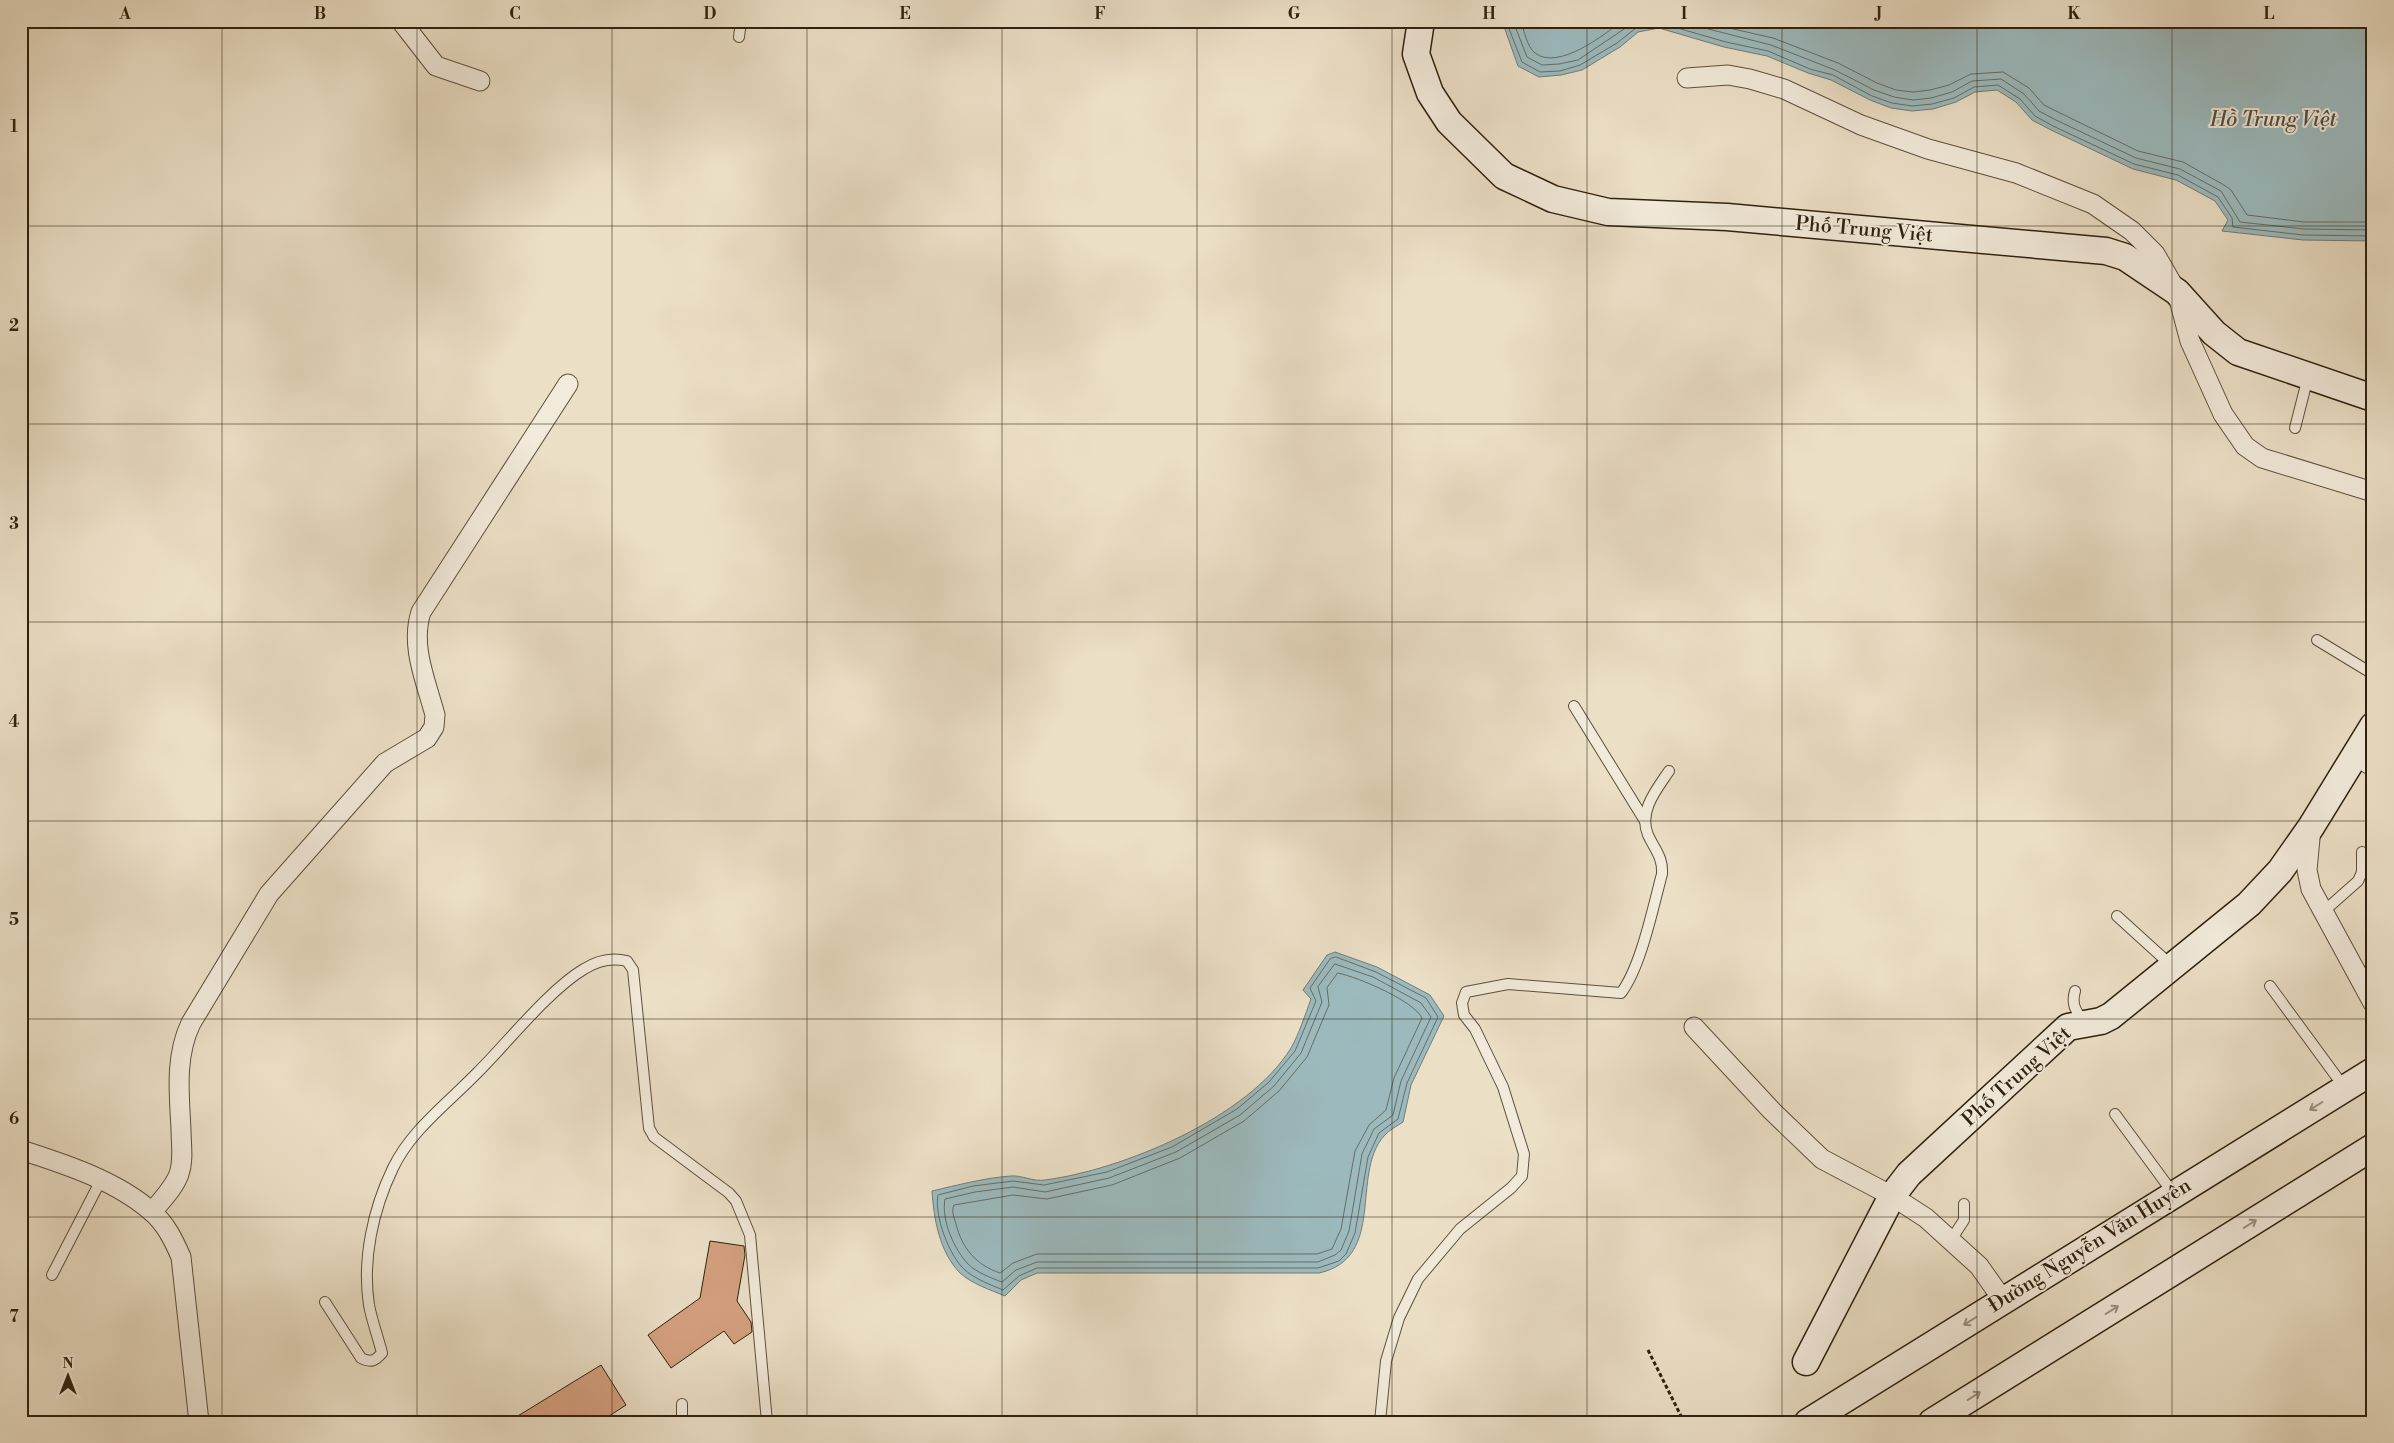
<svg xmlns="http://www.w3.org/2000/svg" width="2394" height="1443" font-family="'Libre Bodoni',serif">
  <rect width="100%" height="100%" fill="#ebdfc6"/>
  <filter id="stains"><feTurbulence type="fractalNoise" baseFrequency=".004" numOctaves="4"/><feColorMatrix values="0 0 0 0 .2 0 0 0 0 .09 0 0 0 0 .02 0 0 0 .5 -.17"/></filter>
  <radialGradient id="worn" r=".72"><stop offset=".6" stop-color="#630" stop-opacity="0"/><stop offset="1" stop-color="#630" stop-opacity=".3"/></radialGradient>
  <g fill="#9cbabe" stroke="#707d78">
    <path d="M1502 21H2373V241L2303 240 2222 231 2228 220 2215 201 2176 180 2133 169 2051 130 2032 120 2016 102 1997 90 1975 92 1956 102 1933 109 1912 111 1891 108 1870 100 1831 80 1808 73 1767 56 1724 47 1659 28 1638 32 1620 47 1582 70 1561 75 1539 77 1518 66Z"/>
    <path d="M1335 952 1377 967 1430 995 1444 1016 1411 1085 1403 1122C1397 1126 1389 1130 1384 1136 1350 1174 1387 1258 1319 1273H1037L1021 1280 1005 1296C991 1290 972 1284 960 1273 939 1251 934 1219 932 1191 958 1185 984 1178 1011 1176 1022 1175 1033 1182 1045 1180 1122 1170 1248 1118 1291 1048 1299 1034 1305 1015 1311 999L1303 990 1327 955Z"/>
  </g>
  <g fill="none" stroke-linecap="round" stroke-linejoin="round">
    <g stroke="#656e66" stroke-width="1">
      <path d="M1506 21 1522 62 1540 72 1560 71 1580 65 1617 43 1636 28 1660 23 1726 42 1768 51 1810 69 1833 75 1872 96 1892 103 1912 106 1932 104 1954 98 1974 87 1998 85 2020 99 2035 116 2053 126 2134 164 2178 175 2218 197 2232 218 2233 227 2303 235 2373 236"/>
      <path d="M1513 21 1527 57 1542 65 1559 64 1578 60 1636 21"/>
      <path d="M1521 21C1524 30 1527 47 1535 53 1558 71 1604 35 1622 21"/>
      <path d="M1677 21 1771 45 1835 70 1874 90 1894 97 1913 100 1931 98 1952 92 1972 81 2001 79 2024 94 2039 111 2056 120 2136 158 2180 169 2221 191 2240 222 2304 229 2373 230"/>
      <path d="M1710 21 1729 28 1773 38 1838 63 1877 83 1896 90 1913 92 1930 90 1949 85 1971 74 2003 72 2029 88 2044 105 2060 113 2138 151 2183 162 2224 185 2231 190 2247 215 2304 222H2373"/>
      <path d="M1336 957 1376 972 1426 998 1438 1017 1407 1083 1398 1119 1379 1133 1368 1157 1355 1233 1346 1254 1339 1261 1318 1268H1037L1019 1276 1003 1290C991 1285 975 1279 965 1270 949 1256 934 1215 938 1195L973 1186 1013 1181 1044 1185 1107 1172 1172 1147 1237 1109 1269 1082 1295 1051 1316 1001 1310 988 1330 959Z"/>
      <path d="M1335 964 1373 977 1421 1003 1431 1017 1401 1081 1393 1115 1374 1129 1362 1154 1349 1231 1341 1250 1335 1255 1318 1262H1037L1016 1270 1002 1282C991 1278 976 1272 968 1264 954 1249 941 1220 945 1199L975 1192 1013 1187 1045 1192 1109 1178 1176 1152 1240 1115 1274 1086 1301 1053 1322 1002 1318 987Z"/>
      <path d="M1338 973C1358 977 1414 1001 1422 1018L1394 1078 1386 1110 1369 1125 1355 1151 1341 1229 1332 1249 1317 1254H1037L1013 1263 1000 1273C976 1265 962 1248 956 1224 954 1217 951 1211 954 1205L1013 1195 1047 1199 1112 1185 1180 1158 1244 1121 1279 1091 1307 1057 1329 1005 1327 988Z"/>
    </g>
  </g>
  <g fill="#d4a07f" stroke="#2e210e">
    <path d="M710 1241 744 1246 745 1255 737 1301 751 1322 752 1332 734 1344 724 1331 671 1368 648 1335 700 1298Z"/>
    <path d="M601 1365 626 1405 600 1422H508Z"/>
  </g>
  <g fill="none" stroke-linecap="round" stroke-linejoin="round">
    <defs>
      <g id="lane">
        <path d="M739 37 741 21"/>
        <path d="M2295 428 2308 377"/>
        <path d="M2317 640 2373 674"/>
        <path d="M1574 706 1645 821"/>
        <path d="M2354 760 2373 772"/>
        <path d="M2323 912 2358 881 2362 872V852"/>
        <path d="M2117 916 2172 966"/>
        <path d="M2270 986 2344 1087"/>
        <path d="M2075 991C2071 1005 2076 1011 2084 1023"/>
        <path d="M2115 1114 2173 1193"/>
        <path d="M1951 1240 1964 1220V1204"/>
        <path d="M52 1275 101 1180"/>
        <path d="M325 1302 361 1358C371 1363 375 1361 382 1353 378 1337 372 1321 369 1305 362 1260 373 1209 393 1168 411 1130 449 1102 478 1072 508 1042 549 990 584 969 598 960 611 957 627 961L633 970 649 1128 654 1137 729 1193 736 1201 750 1235 767 1422"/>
        <path d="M682 1422V1404"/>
        <path d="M1380 1422 1386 1361 1399 1318 1418 1279 1460 1229 1511 1188 1522 1176 1524 1154 1503 1087 1475 1029 1464 1015 1462 1003 1466 992 1508 984 1621 993C1641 967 1653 907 1662 874 1663 857 1655 850 1648 835 1638 811 1657 789 1669 771"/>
      </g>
      <g id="street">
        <path d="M401 21 436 66 480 81"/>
        <path d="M1687 78 1728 75 1750 79 1784 89 1861 125 1928 149 2016 173 2093 204 2132 231 2155 254 2177 292 2190 341 2223 414 2245 446 2262 458 2373 492"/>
        <path d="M2311 828 2307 870 2311 889 2373 1003"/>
        <path d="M1694 1027 1772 1111 1822 1159 1892 1196 1926 1218 1979 1266 2003 1300"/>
        <path d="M21 1150C65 1164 117 1181 152 1212 166 1224 174 1241 181 1257L199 1422"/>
        <path d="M152 1212C161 1201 174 1188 179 1174 184 1160 181 1144 181 1129 179 1092 175 1056 191 1023L269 894 385 763 427 738 434 727 435 715C426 681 410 646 421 612L568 384"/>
      </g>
      <g id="secondary">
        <path d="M1421 21 1416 54 1430 93 1449 122 1504 176 1553 199 1608 212 1727 217 2106 251 2125 257 2177 292 2214 333 2238 352 2373 398"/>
        <path d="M1806 1362 1892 1196 1909 1174 2068 1027 2101 1021 2111 1016 2249 904 2280 871 2311 827 2373 726"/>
        <path d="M1808 1422 2373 1071"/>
        <path d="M1932 1422 2373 1147"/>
      </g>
    </defs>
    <use href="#lane" stroke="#5d503c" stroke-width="12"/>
    <use href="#street" stroke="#5d503c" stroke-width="21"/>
    <use href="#secondary" stroke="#2e210e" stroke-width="29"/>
    <path stroke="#2e210e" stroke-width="3" stroke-dasharray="4 2.5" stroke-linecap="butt" d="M1648 1350 1684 1422"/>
    <use href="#lane" stroke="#f2eada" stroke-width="10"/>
    <use href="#street" stroke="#f2eada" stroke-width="19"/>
    <use href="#secondary" stroke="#f2eada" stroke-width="26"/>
  </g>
  <defs><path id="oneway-shaft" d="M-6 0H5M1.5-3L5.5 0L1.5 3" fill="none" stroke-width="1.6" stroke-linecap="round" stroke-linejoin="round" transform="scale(1.25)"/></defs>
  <g stroke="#9a907e">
    <use href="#oneway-shaft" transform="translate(2316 1106) rotate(148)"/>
    <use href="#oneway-shaft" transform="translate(2250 1224) rotate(-32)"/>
    <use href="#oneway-shaft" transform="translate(2112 1310) rotate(-32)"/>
    <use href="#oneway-shaft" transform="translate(1970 1321) rotate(148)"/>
    <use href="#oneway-shaft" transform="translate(1974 1396) rotate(-32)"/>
  </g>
  <path fill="none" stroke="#2e210e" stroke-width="1" stroke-opacity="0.55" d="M222 21V1422M417 21V1422M612 21V1422M807 21V1422M1002 21V1422M1197 21V1422M1392 21V1422M1587 21V1422M1782 21V1422M1977 21V1422M2172 21V1422M21 226H2373M21 424H2373M21 622H2373M21 821H2373M21 1019H2373M21 1217H2373"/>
  <g text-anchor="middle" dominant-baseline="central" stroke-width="4" stroke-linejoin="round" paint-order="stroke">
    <g font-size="20" fill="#2e210e" stroke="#f2eada">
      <text transform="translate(1864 230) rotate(5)">Phố Trung Việt</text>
      <text transform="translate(2017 1077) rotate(-42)">Phố Trung Việt</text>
      <text transform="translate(2090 1246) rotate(-32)">Đường Nguyễn Văn Huyên</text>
    </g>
    <g font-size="21" font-style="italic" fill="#4f4f43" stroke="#f2eada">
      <text x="2273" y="120">Hồ Trung Việt</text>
    </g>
  </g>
  <rect width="2394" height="1443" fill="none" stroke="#ebdfc6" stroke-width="55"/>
  <g transform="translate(68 1376)" stroke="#f2eada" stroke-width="4" paint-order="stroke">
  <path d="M0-4L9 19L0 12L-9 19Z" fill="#2e210e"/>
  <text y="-8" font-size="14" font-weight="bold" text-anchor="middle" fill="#2e210e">N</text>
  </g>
  <rect x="28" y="28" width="2338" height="1388" fill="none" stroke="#2e210e" stroke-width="2"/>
  <g font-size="16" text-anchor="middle" font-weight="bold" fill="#2e210e">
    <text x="125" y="19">A</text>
    <text x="320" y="19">B</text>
    <text x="515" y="19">C</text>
    <text x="710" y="19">D</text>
    <text x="905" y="19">E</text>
    <text x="1100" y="19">F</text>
    <text x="1294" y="19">G</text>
    <text x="1489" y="19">H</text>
    <text x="1684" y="19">I</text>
    <text x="1879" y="19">J</text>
    <text x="2074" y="19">K</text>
    <text x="2269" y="19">L</text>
    <text x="14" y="132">1</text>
    <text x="14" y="331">2</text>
    <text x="14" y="529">3</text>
    <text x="14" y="727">4</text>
    <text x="14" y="925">5</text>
    <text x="14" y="1124">6</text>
    <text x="14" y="1322">7</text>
  </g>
  <rect width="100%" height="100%" filter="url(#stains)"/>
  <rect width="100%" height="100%" fill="url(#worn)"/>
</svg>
